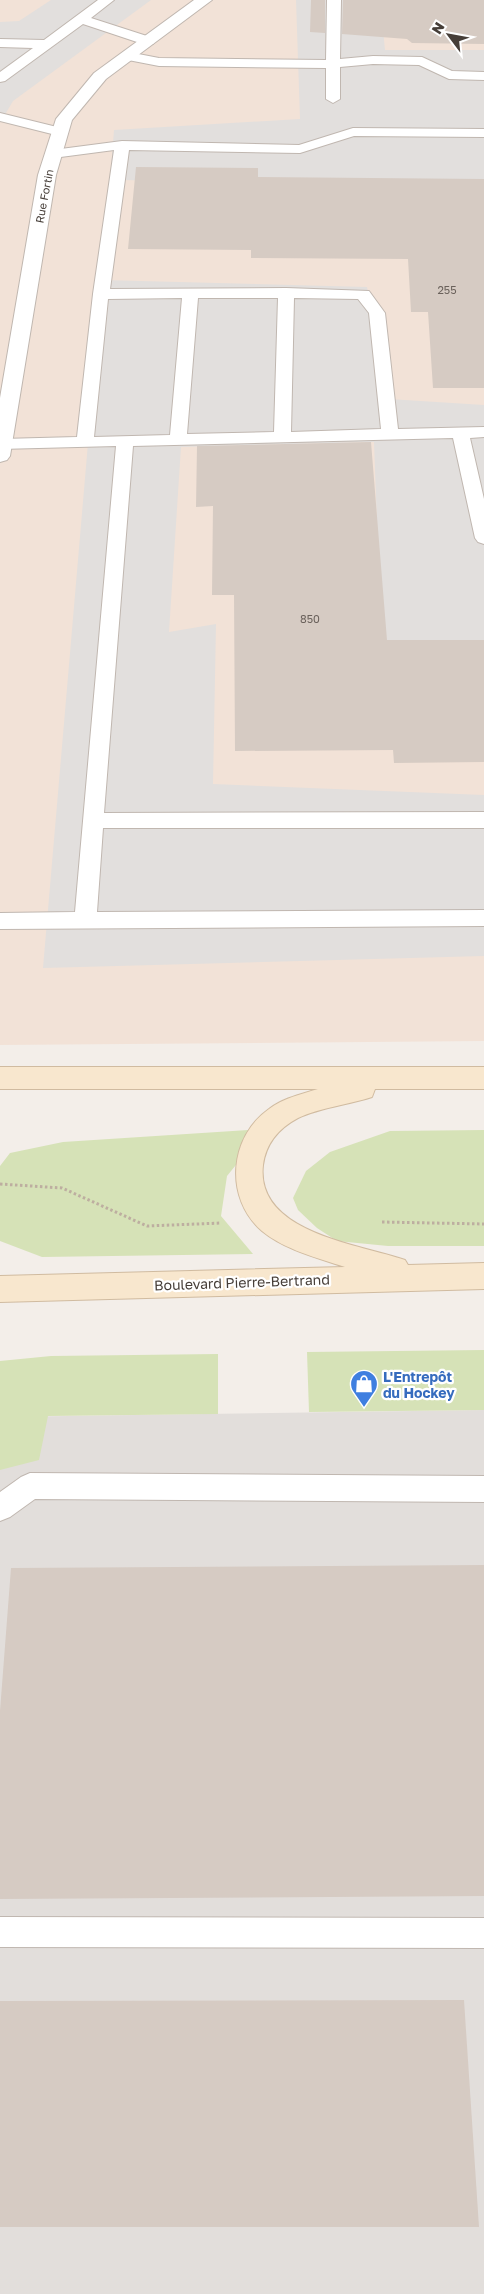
<svg xmlns="http://www.w3.org/2000/svg" width="484" height="2294" font-family="'Golos Text',sans-serif">
  <rect width="100%" height="100%" fill="#f3eee9"/>
  <path fill="#f2e2d7" d="M0 0H484V1041L0 1045Z"/>
  <path fill="#e2dedb" d="M484 1410V2294H0V1417Z"/>
  <g fill="#d6e2b7">
    <path d="M265 1129 227 1176 221 1216 253 1254 42 1257 0 1241V1166L10 1153 63 1142Z"/>
    <path d="M484 1130V1246H388L337 1241 317 1228 298 1210 293 1198 306 1171 330 1152 390 1131Z"/>
    <path d="M484 1350V1410L309 1412 307 1352Z"/>
    <path d="M218 1354V1414L48 1416 39 1460 0 1470V1361L51 1356Z"/>
  </g>
  <g fill="#e2dfdd">
    <path d="M51 0H151L13 101 0 123V22L19 21Z"/>
    <path d="M296 0H380L385 50H484V183L110 180 114 130 300 119Z"/>
    <path d="M102 280 367 287 389 399 484 405V663L382 662 374 442 181 447 169 632 216 624 213 784 484 795V956L43 968Z"/>
  </g>
  <g fill="#d6cbc3">
    <path d="M311 0H325V33L310 32Z"/>
    <path d="M343 0H484V44L412 43 407 39 342 34Z"/>
    <path d="M136 167 258 168V177L484 179V388H433L428 312H411L408 259 251 258V250L128 249Z"/>
    <path d="M371 442 387 640H484V762L394 763 393 750 235 751 234 595H212L213 506 196 507 197 446Z"/>
    <path d="M484 1565V1896L0 1899V1711L11 1568Z"/>
    <path d="M464 2000 479 2227H0V2001Z"/>
  </g>
  <g fill="none" stroke-linecap="round" stroke-linejoin="round">
    <defs>
      <g id="lane">
        <path d="M98 0H114L91 18 153 38 155 41 153 44H143L83 24 5 81 0 82V72L33 48 0 47V39L44 40Z"/>
        <path d="M327 0H341L340 59 373 56 422 57 452 71 484 72V80L449 79 419 65 373 64 340 67V99L333 103 326 99V68L159 66 123 59 121 56 128 52 159 58 326 60Z"/>
        <path d="M0 113 65 129 67 132 60 136 0 121Z"/>
        <path d="M353 128 484 129V137L354 136 300 153 129 150 110 289 286 288 369 291 385 313 398 429 484 427V437L470 438 484 499V544L478 542 475 538 453 438 133 446 104 813 484 812V828H103L97 912 484 910V926L0 929V913L75 912 116 446 0 449V439H2L77 437 93 294 114 150 53 158 46 154 53 150 122 141 299 145ZM182 298 170 435 94 437 108 299ZM198 298H278L274 432 187 434ZM294 298 358 299 369 313 381 429 291 432Z"/>
        <path d="M30 1473 484 1476V1502L35 1499 10 1517 0 1521V1492L21 1477Z"/>
        <path d="M0 1917 484 1918V1948L0 1947Z"/>
      </g>
      <path id="street" d="M194 0H212L106 79 72 120 56 175 10 456 7 460 0 462V398L38 175 56 119 94 73Z"/>
      <path id="secondary" d="M0 1067H484V1089H375L372 1097C348 1105 321 1107 298 1118 279 1128 266 1143 263 1165 255 1233 359 1244 405 1260L408 1265 484 1263V1289L0 1302V1276L345 1267C318 1258 285 1250 262 1231 224 1198 229 1137 269 1109 283 1098 302 1094 318 1089H0Z"/>
    </defs>
    <use href="#lane" stroke="#c0b7b0" stroke-width="2"/>
    <use href="#street" stroke="#c0b7b0" stroke-width="2"/>
    <use href="#secondary" stroke="#d0bba0" stroke-width="2"/>
    <g stroke="#bdaea0" stroke-width="3" stroke-dasharray="2.5 2.5" stroke-linecap="butt">
      <path d="M0 1184 62 1188 147 1226 221 1223"/>
      <path d="M382 1222 484 1224"/>
    </g>
    <use href="#lane" fill="#fff" fill-rule="evenodd"/>
    <use href="#street" fill="#fff" fill-rule="evenodd"/>
    <use href="#secondary" fill="#f8e7ce" fill-rule="evenodd"/>
  </g>
  <defs>
    <symbol id="shop-pin" viewBox="-11 -11 22 30"><path d="M0 17L-7.5 6A9.5 9.5 0 1 1 7.5 6Z" fill="#3f7fe0" stroke="#fff"/><path d="M-5-2.5h2.3a2.7 3.5 0 0 1 5.4 0H5L5.5 6h-11ZM-1.5-2.5h3a1.5 2.3 0 0 0-3 0Z" fill="#fff"/></symbol>
  </defs>
  <g fill-rule="evenodd">
    <use href="#shop-pin" x="348" y="1368" width="32" height="43"/>
  </g>
  <g text-anchor="middle" dominant-baseline="central" stroke-width="4.5" stroke-linejoin="round" paint-order="stroke">
    <g font-size="11" fill="#463e38" stroke="#fff">
      <text transform="translate(44 196) rotate(-79)">Rue Fortin</text>
    </g>
    <g font-size="11" fill="#6a615b">
      <text x="447" y="289">255</text>
      <text x="310" y="618">850</text>
    </g>
    <g font-size="14" fill="#463e38" stroke="#fff">
      <text transform="translate(242 1282) rotate(-2)">Boulevard Pierre-Bertrand</text>
    </g>
    <g font-size="14" font-weight="bold" fill="#366cbe" stroke="#fff" text-anchor="start">
      <text x="383" y="1376">L'Entrepôt<tspan x="383" dy="16">du Hockey</tspan></text>
    </g>
  </g>
  <g transform="translate(449 35) rotate(302)" stroke="#ffffff" stroke-width="4" paint-order="stroke">
  <path d="M0-4L9 19L0 12L-9 19Z" fill="#463e38"/>
  <text y="-8" font-size="14" font-weight="bold" text-anchor="middle" fill="#463e38">N</text>
  </g>
</svg>
